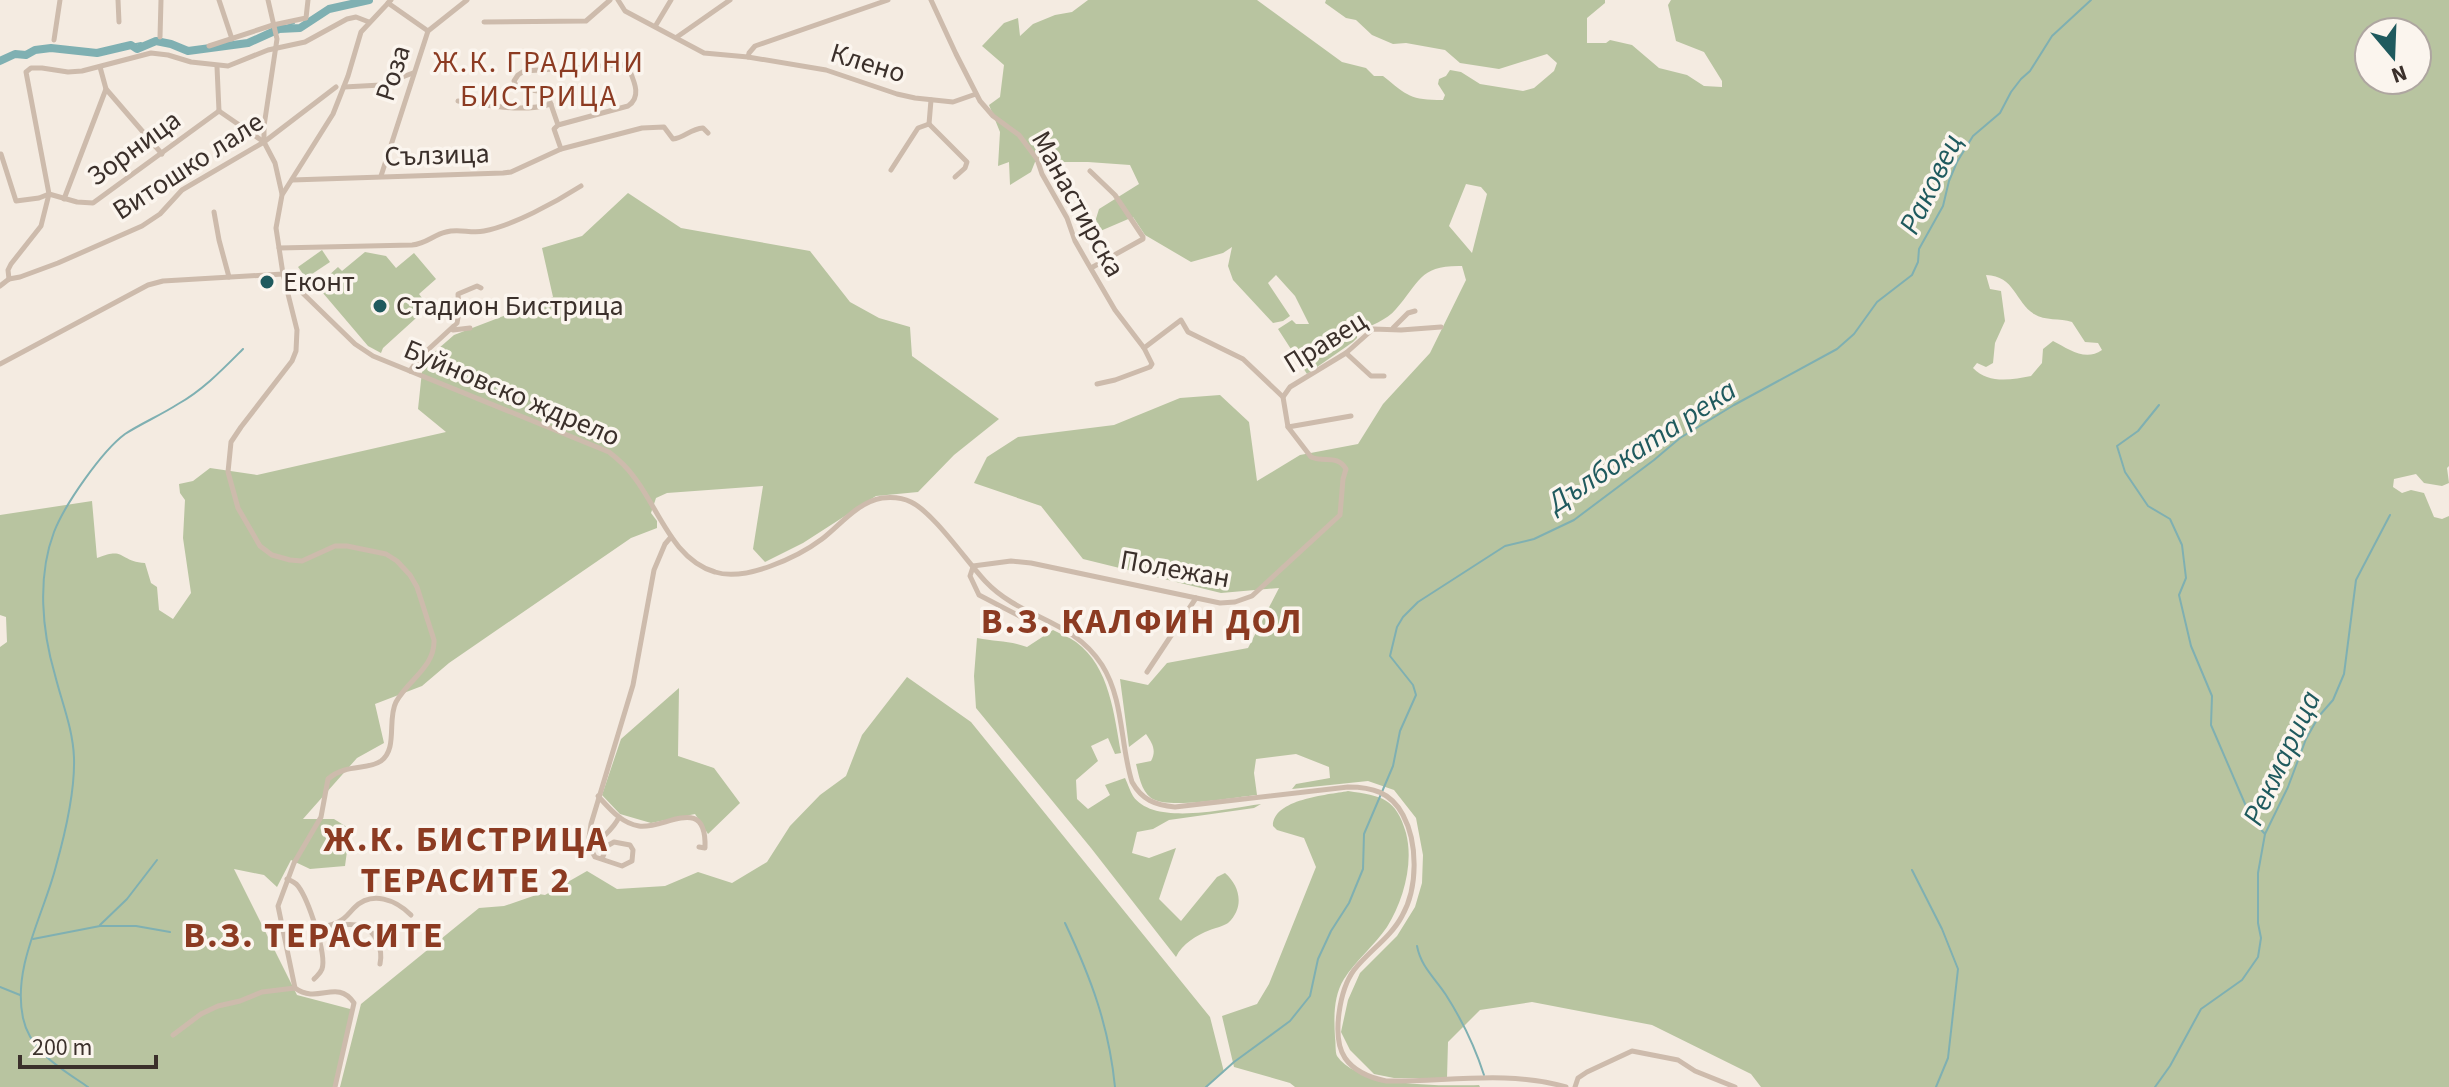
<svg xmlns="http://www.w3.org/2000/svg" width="2449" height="1087" font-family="'Source Sans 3',sans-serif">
  <rect width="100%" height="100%" fill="#f4ebe1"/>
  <g fill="#b8c4a0" fill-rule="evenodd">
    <path d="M1088 0H1257L1342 62 1366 68 1374 76H1383C1408 96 1410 100 1443 100L1445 95 1438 84 1439 79 1446 76 1450 70 1461 72 1480 84 1523 91 1534 88 1554 71 1557 63 1547 54 1499 69 1460 63 1445 50 1406 43 1393 44 1372 35 1356 20 1346 18 1325 3 1326 0H1605V3L1587 18V43H1606L1610 40 1632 45 1659 68 1687 75 1704 86 1722 87V81L1704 52 1676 41 1668 5 1671 0H2449V466L2447 468 2449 483 2442 486 2424 483 2416 474 2394 479 2393 487 2402 493 2411 490 2424 493 2434 517 2442 519 2449 516V1087H1761L1751 1074 1652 1025 1532 1002 1480 1010 1448 1042 1447 1078H1394L1374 1074 1350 1050 1341 1032 1348 1000 1360 973 1397 936 1415 907 1422 883 1423 855 1416 818 1394 790 1368 781 1292 789 1296 784 1330 778 1329 767 1296 754 1256 759 1254 773 1257 795C1235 797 1168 810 1151 798 1141 790 1139 776 1136 764L1151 761C1157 750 1152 743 1146 734L1129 747 1120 679 1148 685 1167 663 1248 648 1279 588 1221 593 1083 559 1041 506 974 483 987 457 1018 437 1114 425 1180 398 1220 395 1249 422 1257 481 1300 455 1358 444 1383 404 1430 353 1466 280 1462 266C1419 265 1420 282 1396 309 1387 320 1370 326 1357 332V338L1353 342 1307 374 1278 329 1292 320 1296 324H1309L1295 296 1276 275 1268 283 1290 316 1283 321 1273 323 1233 280 1228 266 1232 247 1223 253 1191 262 1145 235 1133 217 1091 235 1099 209 1139 184 1130 165 1088 162H1035L1031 172 1010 185 1009 162 998 166 1000 132 989 105 1000 97 1004 65 982 46 1004 23 1018 18 1020 36 1033 24 1055 15 1072 12ZM2369 32H2417V80H2369ZM1466 184 1481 187 1487 194 1472 253 1449 226ZM1986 275C2015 276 2015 302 2034 314 2045 321 2060 318 2072 322L2085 342 2098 343 2102 350C2085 362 2069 349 2053 341L2043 349 2042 363 2031 376C2011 380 1988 384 1973 368L1977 363 1986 367 1993 363 1995 343 2005 321 2001 291 1990 289Z"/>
    <path d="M628 193 681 228 810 251 850 302 879 318 910 327 912 356 999 419 954 455 918 492 876 496 803 543 765 562 753 549 763 486 667 493 656 498 651 513 657 521V528L631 538 449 663 422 686 375 704 384 743 357 758 303 819H334L350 829 345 866 310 869 291 860 277 887 264 875 234 869 297 995 354 1010 335 1087H0V647L7 642 6 617 0 615V515L92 501 97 558C126 546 118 561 145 563L151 583 157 587 159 610 173 619 191 593 183 538 185 500 180 493 179 484 193 481 210 468 257 475 446 432 418 409 423 362 454 335 553 297 542 248 582 236Z"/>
    <path d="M322 250 330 262 306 278 298 267Z"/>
    <path d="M365 252 386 256 396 268 414 253 436 279 419 294 425 302 426 309 383 348 381 353 368 346 317 286 338 267 342 271Z"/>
    <path d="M1053 630C1060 634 1069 637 1076 642 1110 667 1114 715 1121 753L1115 754 1108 738 1091 746 1098 761 1076 780 1077 799 1088 809 1110 795 1105 785 1125 778C1128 784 1130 791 1133 796 1154 827 1229 808 1261 804L1254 808 1169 820 1153 829 1137 832 1132 853 1149 858 1176 848 1159 899 1181 921 1217 877 1225 873C1240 886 1245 907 1228 923 1224 926 1215 928 1210 930 1197 935 1182 944 1176 957L1091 848 976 708 974 676 977 638C996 642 1008 640 1027 647Z"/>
    <path d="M907 677 971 722 1210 1017 1224 1072 1206 1087H340L361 1004 479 908 504 906 539 894 545 895 587 871 617 889 665 886 698 872 732 883 767 862 790 826 820 795 846 776 862 735Z"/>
    <path d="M679 688 678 756 714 768 740 803 708 834 695 814 651 823 620 814 602 795 621 739Z"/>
    <path d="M1348 791C1382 796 1396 798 1406 833 1414 864 1403 901 1387 927 1375 945 1356 960 1344 979 1333 997 1334 1018 1335 1038 1336 1043 1335 1052 1337 1056 1357 1087 1441 1086 1479 1085L1480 1087H1295L1290 1083 1234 1067 1222 1016 1257 1004 1269 984 1316 867 1304 838 1277 830 1273 826C1273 799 1327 795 1348 791Z"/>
  </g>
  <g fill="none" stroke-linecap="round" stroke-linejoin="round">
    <g stroke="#7fb0b2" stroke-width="2">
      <path d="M279 29 294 23"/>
      <path d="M131 45 141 43 146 47"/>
      <path d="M2159 405 2138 431 2117 446 2125 472 2148 506 2170 519 2182 545 2186 578 2179 595 2191 646 2212 696 2211 725 2252 820 2265 834"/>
      <path d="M1912 870 1942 929 1958 969 1948 1058 1936 1087"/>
      <path d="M1065 923C1091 978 1109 1026 1115 1087"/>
      <path d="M100 925 127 899 157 860"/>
      <path d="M33 939 100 926H136L170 932"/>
      <path d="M1417 946C1421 967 1435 978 1446 995 1462 1020 1475 1047 1484 1075"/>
      <path d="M0 987 20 995"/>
      <path d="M88 1087C62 1069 30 1052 23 1018 12 967 44 914 56 866 65 834 75 791 74 758 73 729 62 703 55 675 42 631 37 577 54 532 65 504 102 451 125 434 142 423 161 415 178 404 203 390 223 369 243 349"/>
      <path d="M1206 1087 1234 1062 1290 1021 1310 996 1318 959 1331 931 1349 903 1363 869 1364 834 1393 766 1400 731 1416 695 1413 685 1390 656 1397 627 1403 617 1418 602 1505 546 1534 539 1574 520 1654 460 1680 438 1734 405 1837 349 1854 334 1877 302 1912 275 1918 262 1919 249 1943 206 1949 181 1957 162 1973 136 2000 113 2011 92 2021 79 2030 71 2052 36 2091 0"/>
      <path d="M2155 1087 2170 1066 2201 1009 2242 980 2258 957 2261 938 2258 923V873L2265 834 2288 787 2306 739 2319 716 2333 700 2344 674 2356 580 2390 515"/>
    </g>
    <path stroke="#7fb0b2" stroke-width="8" d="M0 61 15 54 26 55 35 50 51 48 97 53 131 45 137 49 156 41 171 44 188 51 248 43 279 29 300 28 329 9 369 0"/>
    <g stroke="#cdbbac" stroke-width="5">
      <path d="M118 0 119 22"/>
      <path d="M219 0 232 39"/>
      <path d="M268 0 277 39 264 126V142L275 163 282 194"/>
      <path d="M618 0 625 11 704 53 748 57 826 70 897 94 915 98 953 102 976 94"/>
      <path d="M931 0 956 54 980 101 993 116 1019 135 1037 159 1042 174 1067 218 1075 241 1087 262 1115 310 1144 348 1152 364 1150 367 1115 380 1097 384"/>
      <path d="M388 3 428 31"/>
      <path d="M484 22 586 21 610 0"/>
      <path d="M656 25 671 0"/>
      <path d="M160 37 161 0"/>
      <path d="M677 37 730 0"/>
      <path d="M54 40 60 0"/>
      <path d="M209 46 273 25 306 18 308 0"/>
      <path d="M748 57 749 53 755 46 888 0"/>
      <path d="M100 67 106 89 162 154"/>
      <path d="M217 67 219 111"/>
      <path d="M344 87 381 85 413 73"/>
      <path d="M458 101C489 105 521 113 551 104"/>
      <path d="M219 111 264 142"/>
      <path d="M929 124 967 162 965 168 955 177"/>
      <path d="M929 124 931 100"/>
      <path d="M558 125 548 96 538 91 517 88 514 81 518 75 524 71 616 65 621 64 629 69C634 81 642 97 628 106L558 125 554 129 561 149"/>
      <path d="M1 154 16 201 39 198 49 194 77 202 93 203 219 111"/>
      <path d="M891 170 918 128 929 124"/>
      <path d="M1090 171 1115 195 1143 237V239L1091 268"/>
      <path d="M381 176 428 31 467 0"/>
      <path d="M292 180 503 173 511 172 561 149 642 128 664 127 673 139C684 138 690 129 703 128L708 133"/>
      <path d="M64 199 106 89"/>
      <path d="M214 212 219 240 229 277"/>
      <path d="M279 248 412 245C426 244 433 235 446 232 459 228 471 234 484 231 512 226 556 202 581 186"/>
      <path d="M283 274 355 344 373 356 609 452C618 459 627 467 634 477 659 509 672 559 715 572 745 582 798 557 822 539 840 525 858 502 882 498 891 497 903 498 911 502 934 513 967 562 986 582 1021 619 1073 619 1102 665 1124 700 1120 744 1132 782 1142 800 1155 805 1175 807L1348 787C1372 787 1391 792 1403 815 1418 843 1418 888 1402 916 1391 937 1369 951 1354 970 1340 989 1331 1037 1345 1058 1354 1071 1371 1078 1386 1081 1445 1082 1508 1070 1566 1087"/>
      <path d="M9 279 8 270 11 264 41 226 49 194 26 72 31 68H42L68 72 82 71 151 53 168 55 191 62 228 66 268 50 305 42 347 19 356 17 369 22"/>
      <path d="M9 279 20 277 58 263 142 226 160 214 182 190 264 142 336 87"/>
      <path d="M0 286 9 279"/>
      <path d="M1393 328 1408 313 1415 311"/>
      <path d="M453 330 470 328"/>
      <path d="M1346 353 1371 376H1384"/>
      <path d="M0 364 148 285 163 281 283 274"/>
      <path d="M410 371 419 358 457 323 459 312 458 294 477 286 481 288"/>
      <path d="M1283 397 1290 387 1346 353 1373 329 1401 330 1441 327"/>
      <path d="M1288 427 1351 416"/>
      <path d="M973 566 1011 561 1031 563 1220 603 1235 602 1252 596 1340 515 1343 479 1346 469C1337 454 1325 463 1311 457L1288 427 1283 397 1243 359 1188 332 1181 320 1144 348"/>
      <path d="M973 567 970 576 979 595 1031 622"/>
      <path d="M1147 672 1196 598"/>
      <path d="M598 796C610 809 621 823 639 826 664 830 707 793 705 848L699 847"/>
      <path d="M592 850C600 837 613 831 619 817"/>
      <path d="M602 859 607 846 614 842 630 845 633 850 632 861 622 866 595 857 588 844 591 824 633 685 654 570 665 544 671 537"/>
      <path d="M287 879C292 881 295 882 298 886 308 899 327 954 322 969 320 974 318 975 314 979"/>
      <path d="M333 926C341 925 353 923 360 926 377 930 383 950 380 964"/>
      <path d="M315 928C324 926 332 926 340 921 346 918 349 913 354 908 372 890 396 900 411 915"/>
      <path d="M173 1035 201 1014 218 1006 240 1001 262 992 295 988"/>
      <path d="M335 1087 354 1003C337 978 318 1005 295 988L278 906 294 863 321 817 328 779C347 763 366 771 381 761 398 749 387 719 396 702 408 680 435 667 434 640L417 587 410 575 397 561 386 554 347 546H335L302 561 290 560 272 555 260 546 238 508 228 472 231 442 241 427 292 361 296 351 297 330 283 274 276 228 282 195 333 114 348 76 361 32 391 0"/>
      <path d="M1575 1087 1578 1078 1587 1072 1632 1051 1678 1060 1695 1071 1735 1087"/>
    </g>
  </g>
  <g fill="#1f5a5e" stroke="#fbf5ee" stroke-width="3">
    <circle cx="267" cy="282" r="8"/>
    <circle cx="380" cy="306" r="8"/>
  </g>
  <g text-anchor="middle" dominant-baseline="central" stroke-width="7" stroke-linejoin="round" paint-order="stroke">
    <g font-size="28" fill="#3b302b" stroke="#fbf5ee">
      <text transform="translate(868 63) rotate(17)">Клено</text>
      <text transform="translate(393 73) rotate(-72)">Роза</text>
      <text transform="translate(134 148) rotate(-36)">Зорница</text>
      <text transform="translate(437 155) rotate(-2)">Сълзица</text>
      <text transform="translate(188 166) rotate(-33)">Витошко лале</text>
      <text transform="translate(1078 204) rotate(61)">Манастирска</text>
      <text transform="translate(1325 342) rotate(-32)">Правец</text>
      <text transform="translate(512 393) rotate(23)">Буйновско ждрело</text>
      <text transform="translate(1175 569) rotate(10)">Полежан</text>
    </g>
    <g font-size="28" fill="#3b302b" stroke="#fbf5ee" text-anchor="start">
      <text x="283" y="282">Еконт</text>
      <text x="396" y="306">Стадион Бистрица</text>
    </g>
    <g font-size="30" letter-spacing="2" fill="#8c3b22" stroke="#fbf5ee">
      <text x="539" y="62">Ж.К. ГРАДИНИ<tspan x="539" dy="34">БИСТРИЦА</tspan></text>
    </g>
    <g font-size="30" font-style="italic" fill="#1f5a5e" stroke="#fbf5ee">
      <text transform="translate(1931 184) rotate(-64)">Раковец</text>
      <text transform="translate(1642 446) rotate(-33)">Дълбоката река</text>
      <text transform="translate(2282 758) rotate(-65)">Рекмарица</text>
    </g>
    <g font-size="36" font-weight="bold" letter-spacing="2" fill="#8c3b22" stroke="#fbf5ee">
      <text x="1142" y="621">В.З. КАЛФИН ДОЛ</text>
      <text x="466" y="839">Ж.К. БИСТРИЦА<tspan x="466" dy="41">ТЕРАСИТЕ 2</tspan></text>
      <text x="314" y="935">В.З. ТЕРАСИТЕ</text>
    </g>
  </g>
  <g transform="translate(2393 56) rotate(161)"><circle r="38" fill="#fbf5ee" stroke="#aea6a0" stroke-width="2"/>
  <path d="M0-6L14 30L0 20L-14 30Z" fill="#1f5a5e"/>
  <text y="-12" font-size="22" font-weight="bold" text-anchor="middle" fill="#3b302b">N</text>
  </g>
  <path d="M20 1055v12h136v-12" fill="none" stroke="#3b302b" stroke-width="4"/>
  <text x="32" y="1055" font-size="24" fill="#3b302b" stroke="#fbf5ee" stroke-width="6" paint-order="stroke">200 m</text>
</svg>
